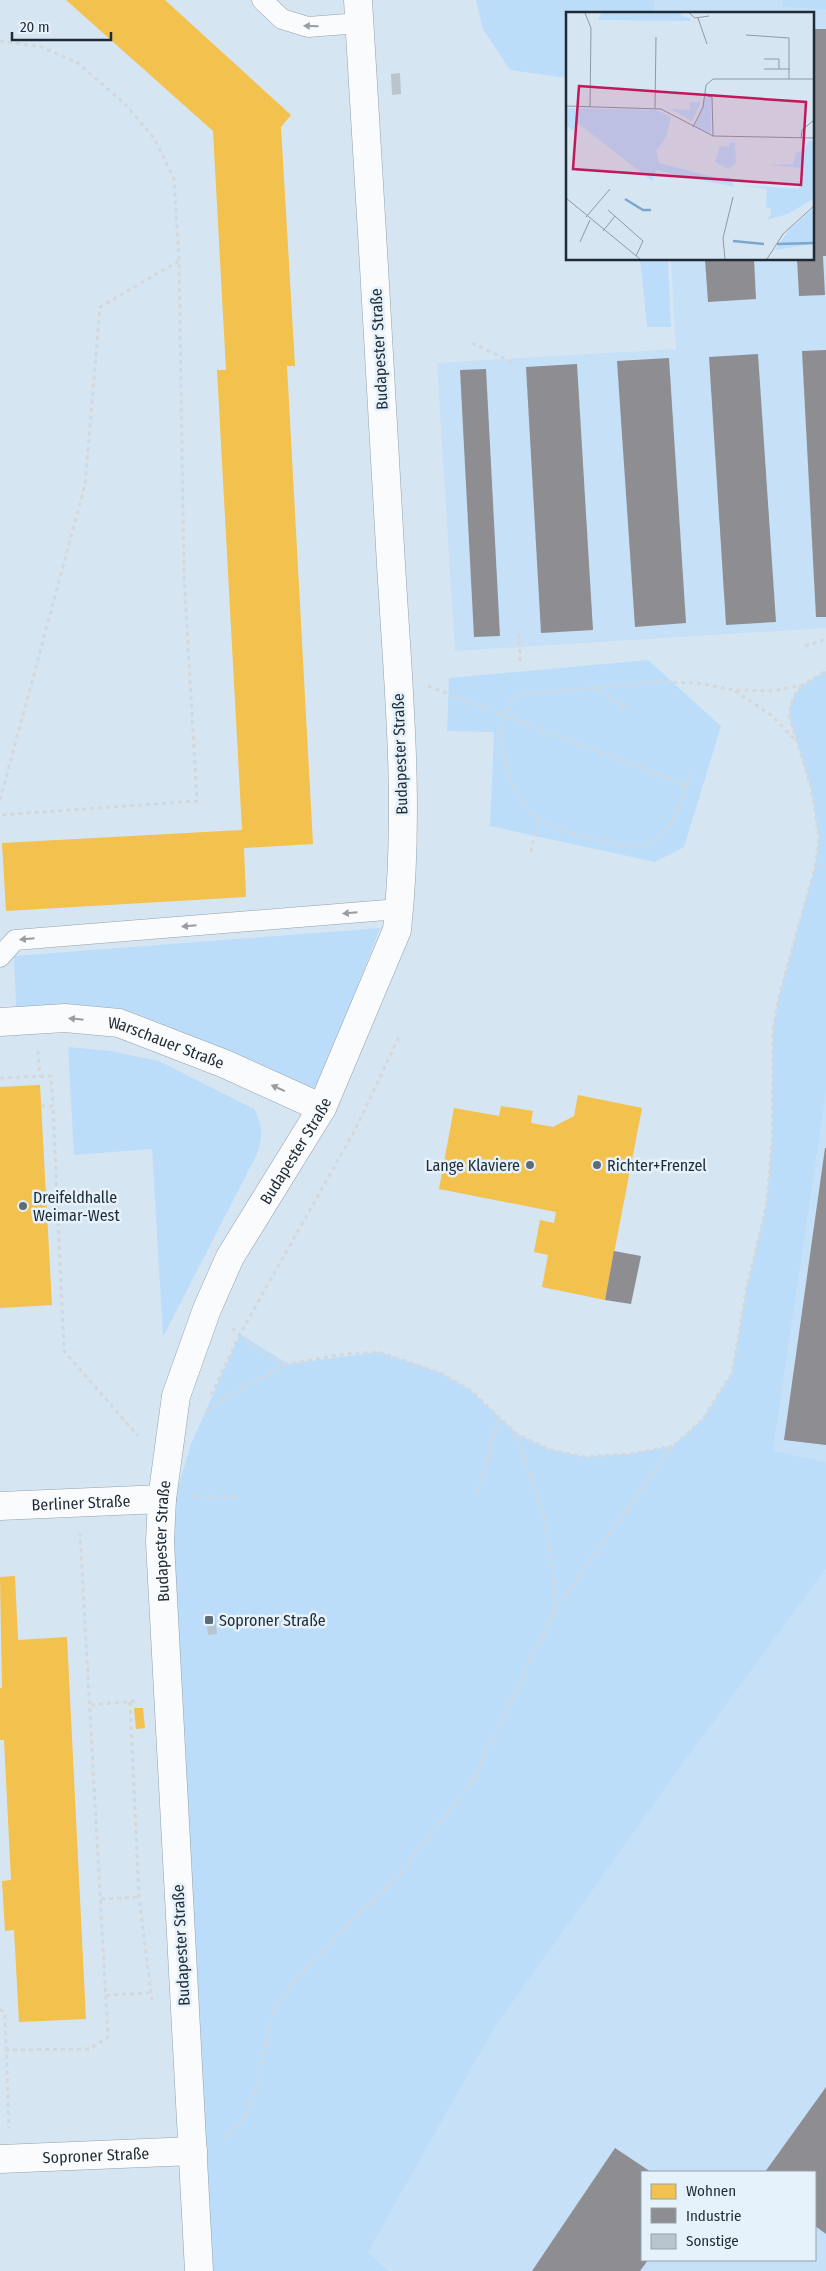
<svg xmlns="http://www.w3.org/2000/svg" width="826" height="2271" font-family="'Fira Sans Condensed',sans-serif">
  <rect width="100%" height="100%" fill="#d6e5f2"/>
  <g fill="#c6e0f7" fill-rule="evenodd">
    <path d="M654 0H782L783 7 826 10V628L455 651 437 363 676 349 671 259H812V14H655Z"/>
    <path d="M826 1093V1462L773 1452Z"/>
    <path d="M826 1569V2271H392L368 2252 489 2036 687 1758ZM642 2172H815V2260H642Z"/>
  </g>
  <g fill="#bcddf9">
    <path d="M476 0H654L655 14H567V78L510 70 483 29Z"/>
    <path d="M782 0H826V10L783 7Z"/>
    <path d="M640 259H668L671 327H647Z"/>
    <path d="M648 660 721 726 684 847 655 862 490 826 494 732 447 731 449 678Z"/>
    <path d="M826 671V1093L773 1451 826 1462V1569L687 1758 493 2030 368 2252 390 2271H213L172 1544 178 1488 191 1444 240 1334 288 1364 379 1352 441 1373 471 1391 517 1434 548 1449 584 1457 629 1454 673 1446 702 1420 732 1373 746 1291 766 1207 772 1142 773 1029 779 996 815 867 819 838 811 788 789 716 791 703 797 691 803 685Z"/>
    <path d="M380 928 318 1090 119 1010 16 1008 14 956Z"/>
    <path d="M68 1047 110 1051 159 1061 254 1109C263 1126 263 1137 257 1154L163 1337 152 1149 74 1155Z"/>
  </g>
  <g fill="#f2c14e">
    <path d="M66 0H165L291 115 281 127 295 366H287L313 844 244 848 246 897 6 911 2 843 242 830 217 370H226L213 131Z"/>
    <path d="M40 1085 52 1305 0 1308V1087Z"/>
    <path d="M578 1095 642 1108 605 1300 542 1287 548 1255 534 1252 540 1220 554 1223 556 1212 439 1189 454 1108 499 1116 501 1106 533 1111 531 1123 553 1127 574 1116Z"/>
    <path d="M15 1576 18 1640 67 1637 86 2019 19 2022 14 1930 5 1931 2 1881 11 1880 4 1740H0V1688H2L0 1577Z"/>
    <path d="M134 1708H143L145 1728 136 1729Z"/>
  </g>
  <g fill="#8d8d92">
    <path d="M812 29H826V256H823L825 295 799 296 797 259H812Z"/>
    <path d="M705 259H754L756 299 708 302Z"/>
    <path d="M826 350V617H816L802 351Z"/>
    <path d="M758 354 776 622 726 625 709 357Z"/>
    <path d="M669 358 686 623 635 627 617 361Z"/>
    <path d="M577 364 593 630 541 633 526 367Z"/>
    <path d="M486 369 500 636 474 637 460 370Z"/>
    <path d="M825 1148H826V1445L784 1440Z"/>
    <path d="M614 1251 641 1256 631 1304 605 1300Z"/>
    <path d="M826 2087V2234L815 2226V2172H765Z"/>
    <path d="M615 2148 651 2172H642V2260H648L640 2271H532Z"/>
  </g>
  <g fill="#b8c4ce">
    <path d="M400 73 401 94 392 95 391 74Z"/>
    <path d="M206 1614H215L217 1634 208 1635Z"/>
  </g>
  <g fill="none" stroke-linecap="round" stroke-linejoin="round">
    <defs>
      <g id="lane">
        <path d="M262 0 282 19 308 27 360 23"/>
        <path d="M0 957 15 940 399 909"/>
      </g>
      <g id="street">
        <path id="s1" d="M0 1022 65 1018 119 1023 225 1064 322 1108"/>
        <path id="s2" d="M0 1506 162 1499"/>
        <path id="s3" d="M0 2159 193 2151"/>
        <path id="s4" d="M199 2271 160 1542 162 1499 176 1396 207 1309 230 1257 322 1108 397 930C411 803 397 674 390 547 379 365 370 182 358 0"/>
      </g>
    </defs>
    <use href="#lane" stroke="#94a0aa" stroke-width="21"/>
    <use href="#street" stroke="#94a0aa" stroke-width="29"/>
    <g stroke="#d3d8dc" stroke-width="3" stroke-dasharray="4 4" stroke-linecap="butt">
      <path d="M0 41 42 47 78 63 125 104 154 138 174 179 179 260 184 575 197 801 0 815"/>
      <path d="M472 343 512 362"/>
      <path d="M519 633 520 662"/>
      <path d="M805 646 826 639"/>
      <path d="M428 686 686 785"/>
      <path d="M594 688 625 707"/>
      <path d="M735 691 771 715 794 739"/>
      <path d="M691 771C685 790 678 818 663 833 657 839 649 844 640 845 617 847 556 832 538 818 508 797 484 718 519 694L657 682 698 683 734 690 774 691 803 685 826 671"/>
      <path d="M0 800 85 485 100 307 179 261"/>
      <path d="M531 852 538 818"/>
      <path d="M38 1051 40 1077"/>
      <path d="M0 1078 51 1076 53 1106"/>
      <path d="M41 1106H53L64 1351 138 1436"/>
      <path d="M58 1219 119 1216"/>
      <path d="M232 1328 260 1353 288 1364 345 1354 379 1352 441 1373 473 1392 517 1434 548 1449 584 1457 629 1454 672 1446"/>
      <path d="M211 1395 240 1334 355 1130 399 1037"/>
      <path d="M206 1411 243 1387 287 1364"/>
      <path d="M515 1434 542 1510 552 1563 555 1609"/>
      <path d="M478 1491 499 1417"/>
      <path d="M192 1496 237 1497"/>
      <path d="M130 1702 139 1897 152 2000"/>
      <path d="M91 1705 137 1701"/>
      <path d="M101 1899 139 1897"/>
      <path d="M106 1995 149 1993"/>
      <path d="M0 2009 5 2014 9 2128"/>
      <path d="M5 2050 90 2049 108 2037 80 1533"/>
      <path d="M223 2139 242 2122 255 2093 271 2020 280 2000 297 1977 400 1873 471 1783 555 1610 670 1449 702 1420 732 1373 746 1291 766 1207 772 1142 773 1029 779 996 815 867 819 838 811 787 789 716 791 703 797 691 803 685"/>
    </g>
    <use href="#lane" stroke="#f9fbfd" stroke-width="20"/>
    <use href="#street" stroke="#f9fbfd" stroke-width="28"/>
  </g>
  <defs><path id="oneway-solid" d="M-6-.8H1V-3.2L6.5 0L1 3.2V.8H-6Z" transform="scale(1.25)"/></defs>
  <g fill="#979da3">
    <use href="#oneway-solid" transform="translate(311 26) rotate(-178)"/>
    <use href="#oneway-solid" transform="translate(350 913) rotate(175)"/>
    <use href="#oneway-solid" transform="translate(189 926) rotate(175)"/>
    <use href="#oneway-solid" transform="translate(27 939) rotate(175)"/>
    <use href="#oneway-solid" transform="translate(76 1019) rotate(-174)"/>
    <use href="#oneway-solid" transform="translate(278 1088) rotate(-156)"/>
  </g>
  <g fill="#5f6b76" stroke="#e5f1fb" stroke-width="2">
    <circle cx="530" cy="1165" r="5"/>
    <circle cx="597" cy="1165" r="5"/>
    <circle cx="23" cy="1206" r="5"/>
    <rect x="204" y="1615" width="10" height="10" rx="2.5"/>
  </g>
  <g text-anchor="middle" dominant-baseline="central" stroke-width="5" stroke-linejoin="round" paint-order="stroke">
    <g font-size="16" fill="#1f2a34" stroke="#e5f1fb">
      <text transform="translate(379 349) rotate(-93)">Budapester Straße</text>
      <text transform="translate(400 754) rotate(-92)">Budapester Straße</text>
      <text stroke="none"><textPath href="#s1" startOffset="170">Warschauer Straße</textPath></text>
      <text stroke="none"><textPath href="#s4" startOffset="1151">Budapester Straße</textPath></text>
      <text stroke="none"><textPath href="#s2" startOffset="81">Berliner Straße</textPath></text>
      <text stroke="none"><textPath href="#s4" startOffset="731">Budapester Straße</textPath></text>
      <text transform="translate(181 1945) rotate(-93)">Budapester Straße</text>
      <text stroke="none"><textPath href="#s3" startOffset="96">Soproner Straße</textPath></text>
    </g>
    <g font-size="16" fill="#1f2a34" stroke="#e5f1fb" text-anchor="start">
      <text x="520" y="1165" text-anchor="end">Lange Klaviere</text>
      <text x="607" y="1165">Richter+Frenzel</text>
      <text x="33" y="1197">Dreifeldhalle<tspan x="33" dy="18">Weimar-West</tspan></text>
      <text x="219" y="1620">Soproner Straße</text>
    </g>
  </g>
  <g transform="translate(566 12)">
    <rect width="248" height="248" fill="#d6e5f2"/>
    <path d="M36 0H120L114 3 124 6 125 9 32 8ZM139 85H145V122L129 115ZM124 90H135L126 109 105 97 124 98ZM0 96 90 98 97 101 105 105 100 125 90 139 93 151 151 166 164 165 168 175 90 158 86 169 13 112 6 118 0 113ZM242 129H247V187L222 202 200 208 205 203V197L200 195 201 177 172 173 233 177 236 156 203 153 227 152 230 141 239 138ZM164 130 169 131 170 151 163 157 149 150 154 134 163 135ZM247 197V232L209 238 223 218Z" fill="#bcddf9"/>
    <path fill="none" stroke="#7ca7cc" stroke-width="2.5" d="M59 187 77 198H85M167 229 198 232M211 232 248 231"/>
    <path fill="none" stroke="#8d9aa6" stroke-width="1" d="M122 0 129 6 143 4M19 1 25 16 24 95M132 6 141 32M180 23 223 26V67M198 47H213V57M198 57H224M138 83 146 85 147 124M0 94 95 97 147 124 248 126M89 96 90 25M127 115 137 95 140 73 147 67H248M235 126 236 118 248 108M0 186 74 247M42 198 77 229 70 244M20 205 44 177M37 219 49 204M14 230 24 208M159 247 157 226 167 185M201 247 217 222 248 194"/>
    <path fill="#c2185b" fill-opacity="0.15" stroke="#c2185b" stroke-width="2.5" d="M13 74 240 90 235 173 7 157Z"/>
    <rect width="248" height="248" fill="none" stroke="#1f2a34" stroke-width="2.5"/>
  </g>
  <rect x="641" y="2171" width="175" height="90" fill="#e5f1fb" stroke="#96a1ab"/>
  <rect x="651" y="2184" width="25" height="15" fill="#f2c14e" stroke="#96a1ab"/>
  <text x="686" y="2196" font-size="15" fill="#1f2a34">Wohnen</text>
  <rect x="651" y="2208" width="25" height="15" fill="#8d8d92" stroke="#96a1ab"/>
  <text x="686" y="2221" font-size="15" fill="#1f2a34">Industrie</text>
  <rect x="651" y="2234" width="25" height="15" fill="#b8c4ce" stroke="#96a1ab"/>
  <text x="686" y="2246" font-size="15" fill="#1f2a34">Sonstige</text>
  <path d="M12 32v8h99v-8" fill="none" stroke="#1f2a34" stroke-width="2.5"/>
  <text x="20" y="32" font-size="15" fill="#1f2a34" stroke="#e5f1fb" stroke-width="4" paint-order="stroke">20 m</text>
</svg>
